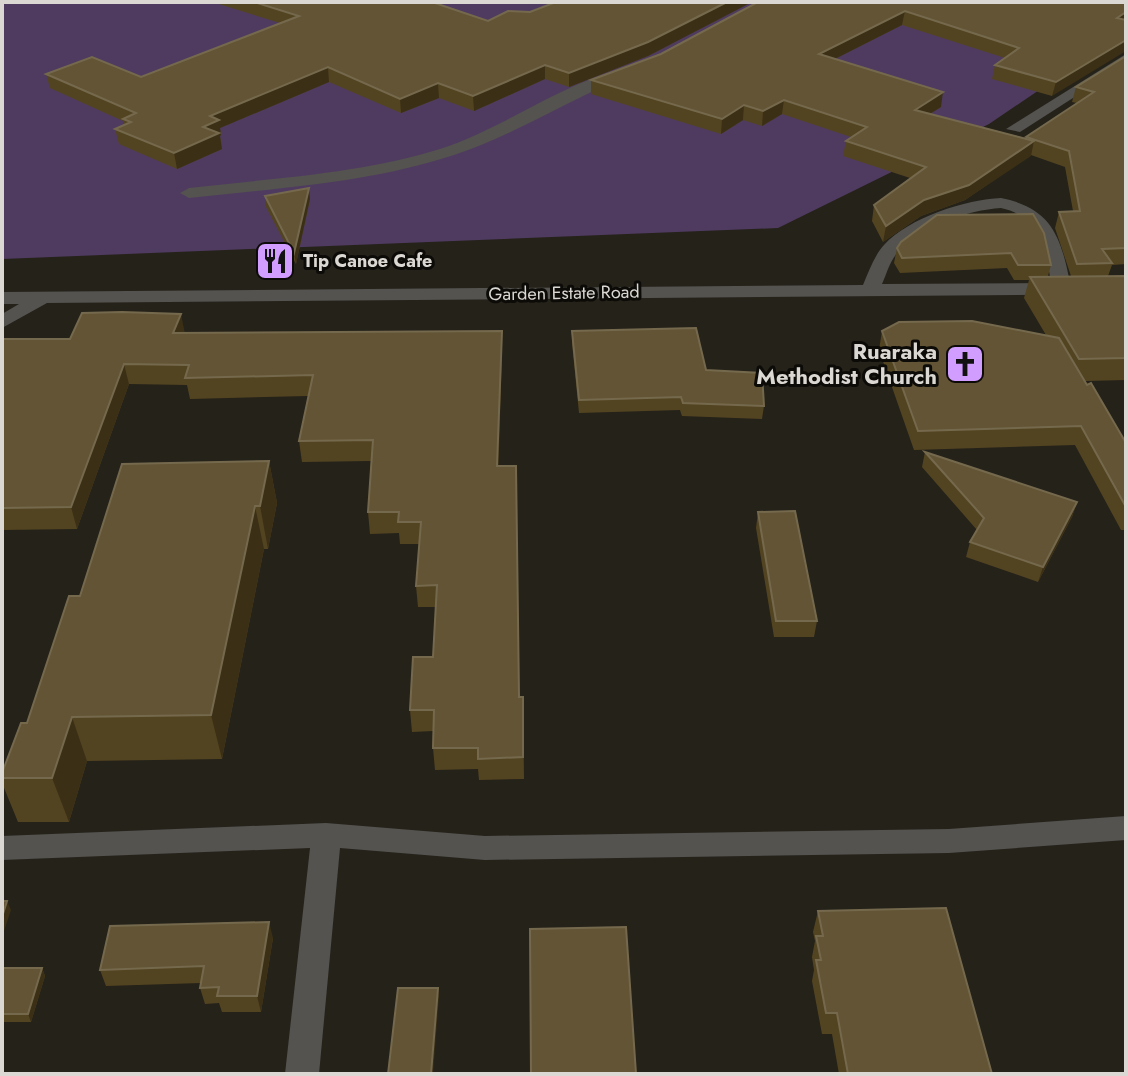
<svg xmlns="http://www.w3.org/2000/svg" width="1128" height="1076" font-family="Jost,sans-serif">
  <rect width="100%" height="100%" fill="#25221a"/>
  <path fill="#4f3b60" d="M2 2H1126V31L989 124 778 228 2 259Z"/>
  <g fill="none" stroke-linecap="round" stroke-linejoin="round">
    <g fill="#54534f" fill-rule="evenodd">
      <path d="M1126 54V64L1020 132 1006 129Z"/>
      <path d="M622 69 629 73 627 76C569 100 514 135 454 155 369 183 278 188 189 198L180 193 189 188C274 178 361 174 443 148 505 127 559 85 622 69Z"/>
      <path d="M1001 198C1051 208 1061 236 1070 283L1126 282V294L47 303 2 328V314L19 304H2V292L863 285C869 271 874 256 884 245 908 218 967 199 1001 198ZM1001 208C1039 216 1046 250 1051 283L882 284C887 273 890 260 899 251 922 226 968 210 1001 208Z"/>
      <path d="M1126 816V840L949 853 485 860 340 848 319 1074H285L310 848 2 860V836L326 823 485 836 949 829Z"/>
    </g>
  </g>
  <g fill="#534421">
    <path d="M212 2H432L488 21 530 12 556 2H752L648 56 569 87 545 79 474 111 439 98 401 113 329 82 220 128 221 135 220 136 222 149 177 169 119 144 115 129 124 125 123 121 50 88 46 74 141 77 280 23Z"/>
    <path d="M758 2H1126L1052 96 992 79 995 65 1005 58 902 25 835 59 941 107 930 114 1025 138 1077 103 1072 102 1076 87 1126 56V264L1112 265 1108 276H1126V380L1085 381 1126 443V530H1121L1075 445 914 450 879 350 882 331 1046 335 1024 298 1029 280H1014L1007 268 900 273 894 263 897 248 937 215 1051 265 1048 276H1071L1055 228 1059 212 1073 211 1065 167 1031 155 965 200 921 216 883 242 872 221 874 205 910 178 843 156 846 141 851 137 782 114 762 126 743 120 721 134 591 94V80L661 54Z"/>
    <path d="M309 188 310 199 296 264 266 207 265 196Z"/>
    <path d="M502 331V351L498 466 519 697H523L524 779 479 780 478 769 435 770 433 748V731L412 732 410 710 433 657 436 607H418L416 586 419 544H400L399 533 370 534 368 512 371 461 302 462 299 441 308 396 190 399 187 385 129 384 77 529 2 530V339H70L185 333Z"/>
    <path d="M572 331 706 370 764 406 762 419 682 416 680 410 579 413 572 343Z"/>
    <path d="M925 452 1077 502 1072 517 1038 582 966 557 970 542 977 530 922 467Z"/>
    <path d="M269 461 277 503 268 549H264L222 759 87 761 69 822H18L2 783V773L27 723 80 596Z"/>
    <path d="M758 512 817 621 814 637H774L756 528Z"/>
    <path d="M818 911 992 1074H839L832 1034H822L812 981 814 970 812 957 815 941 813 932Z"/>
    <path d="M273 938 261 1012H222L219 1003 205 1004 200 988 201 983 106 986 100 970Z"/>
    <path d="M2 968H42L45 976 31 1022H2Z"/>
  </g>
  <g fill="#3b3016">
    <path d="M727 2H752L648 56 569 87V73Z"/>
    <path d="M905 11 902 25 817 68 819 54Z"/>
    <path d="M1126 12V23L1117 18Z"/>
    <path d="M1126 40V51L1052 96 1056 82Z"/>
    <path d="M545 65V79L474 111 473 96Z"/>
    <path d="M328 67 329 82 220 128 221 135 220 136 222 149 177 169 174 153 203 127 210 116Z"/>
    <path d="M438 83 439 98 401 113 400 99Z"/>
    <path d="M943 92 941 107 912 125 915 110Z"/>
    <path d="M784 100 782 114 762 126 763 111Z"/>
    <path d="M744 105 743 120 721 134 722 119Z"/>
    <path d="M1034 141 1031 156 965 200 921 216 883 242 886 226 924 200Z"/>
    <path d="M309 188 310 199 296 264 294 253Z"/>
    <path d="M181 314 185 334 173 333Z"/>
    <path d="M502 331V351L498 487 497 466Z"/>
    <path d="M124 364 129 384 77 529 71 507Z"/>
    <path d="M269 461 277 503 268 549 260 506Z"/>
    <path d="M1077 502 1072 517 1038 582 1043 567Z"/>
    <path d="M255 506 264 549 222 759 211 715Z"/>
    <path d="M72 717 87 761 69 822 52 778Z"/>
    <path d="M7 901 11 910 2 937V917Z"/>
    <path d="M269 922 273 938 261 1012 257 996Z"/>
    <path d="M42 968 45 976 31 1022 28 1014Z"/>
    <path d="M438 988 439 996 433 1074H431Z"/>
  </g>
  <g fill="#625434" stroke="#75694d" stroke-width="2">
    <path d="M254 2H432L488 21 508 11 530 12 556 2H727L648 42 569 73 545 65 473 96 438 83 400 99 328 67 210 116 219 120 203 127 219 133 174 153 115 129 131 122 123 119 136 113 46 74 92 57 141 77 299 16Z"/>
    <path d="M758 2H1126V12L1117 18 1126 20V40L1056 82 995 65 1019 48 905 11 819 54 943 92 915 110 1034 141 969 185 924 200 886 226 874 205 926 167 846 141 867 127 784 100 763 111 744 105 722 119 591 80 661 54Z"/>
    <path d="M1126 56V248L1102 249 1112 263 1077 264 1059 212 1080 211 1069 151 1026 137 1094 92 1076 87Z"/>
    <path d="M309 188 294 253 265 196Z"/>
    <path d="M1033 214 1044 233 1051 265H1018L1011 253 902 258 897 248 901 242 937 215Z"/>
    <path d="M1126 276V358L1079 359 1030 277Z"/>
    <path d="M122 312 181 314 173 333 502 331 497 466H516L519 697H523V757L478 759V748H433L434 710H410L413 657H433L437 585 416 586 421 522H398L399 512H368L373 440 299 441 313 375 185 378 189 365 124 364 71 507 2 508V339H70L82 313Z"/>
    <path d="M972 321 1059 338 1087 385 1091 383 1126 443V507L1081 426 918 431 882 331 899 322Z"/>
    <path d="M696 328 706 370 762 373 764 406 683 403 681 397 579 400 572 331Z"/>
    <path d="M925 452 1077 502 1043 567 970 542 984 518Z"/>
    <path d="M269 461 260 506H255L211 715 72 717 52 778H2V773L21 723H27L69 596H80L122 464Z"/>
    <path d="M795 511 817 621H776L758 512Z"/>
    <path d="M2 901H7L2 917Z"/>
    <path d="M946 908 992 1074H848L837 1013H826L816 960H821L816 936H823L818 911Z"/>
    <path d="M269 922 257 996H217L219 987 200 988 204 966 100 970 110 926Z"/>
    <path d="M626 927 636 1074H531L530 929Z"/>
    <path d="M2 968H42L28 1014H2Z"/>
    <path d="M398 988H438L431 1074H388Z"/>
  </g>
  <defs>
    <symbol id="restaurant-square" viewBox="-11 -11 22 22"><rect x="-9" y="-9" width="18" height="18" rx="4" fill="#d19dfe" stroke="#0d0b08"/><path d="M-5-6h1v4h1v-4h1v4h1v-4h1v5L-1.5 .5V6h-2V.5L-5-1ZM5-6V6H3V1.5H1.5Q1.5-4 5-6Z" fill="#111"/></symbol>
    <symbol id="church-square" viewBox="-11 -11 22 22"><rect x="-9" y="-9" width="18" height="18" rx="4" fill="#d19dfe" stroke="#0d0b08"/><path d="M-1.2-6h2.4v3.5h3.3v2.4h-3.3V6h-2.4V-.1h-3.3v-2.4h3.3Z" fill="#111"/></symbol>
  </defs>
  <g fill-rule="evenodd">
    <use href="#restaurant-square" x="253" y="239" width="44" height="44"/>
    <use href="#church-square" x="943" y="342" width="44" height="44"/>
  </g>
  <g text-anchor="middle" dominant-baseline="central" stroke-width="6" stroke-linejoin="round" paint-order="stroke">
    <g font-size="18" font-weight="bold" fill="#dbd8d3" stroke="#0d0b08" text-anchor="start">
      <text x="303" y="261">Tip Canoe Cafe</text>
    </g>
    <g font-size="18" fill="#dbd8d3" stroke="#0d0b08">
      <text transform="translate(564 293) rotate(-1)">Garden Estate Road</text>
    </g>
    <g font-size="22" font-weight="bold" fill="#dbd8d3" stroke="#0d0b08" text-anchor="end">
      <text x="937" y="351">Ruaraka<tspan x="937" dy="25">Methodist Church</tspan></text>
    </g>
  </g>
  <rect width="1128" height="1076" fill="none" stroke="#dbd8d3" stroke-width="8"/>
</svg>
